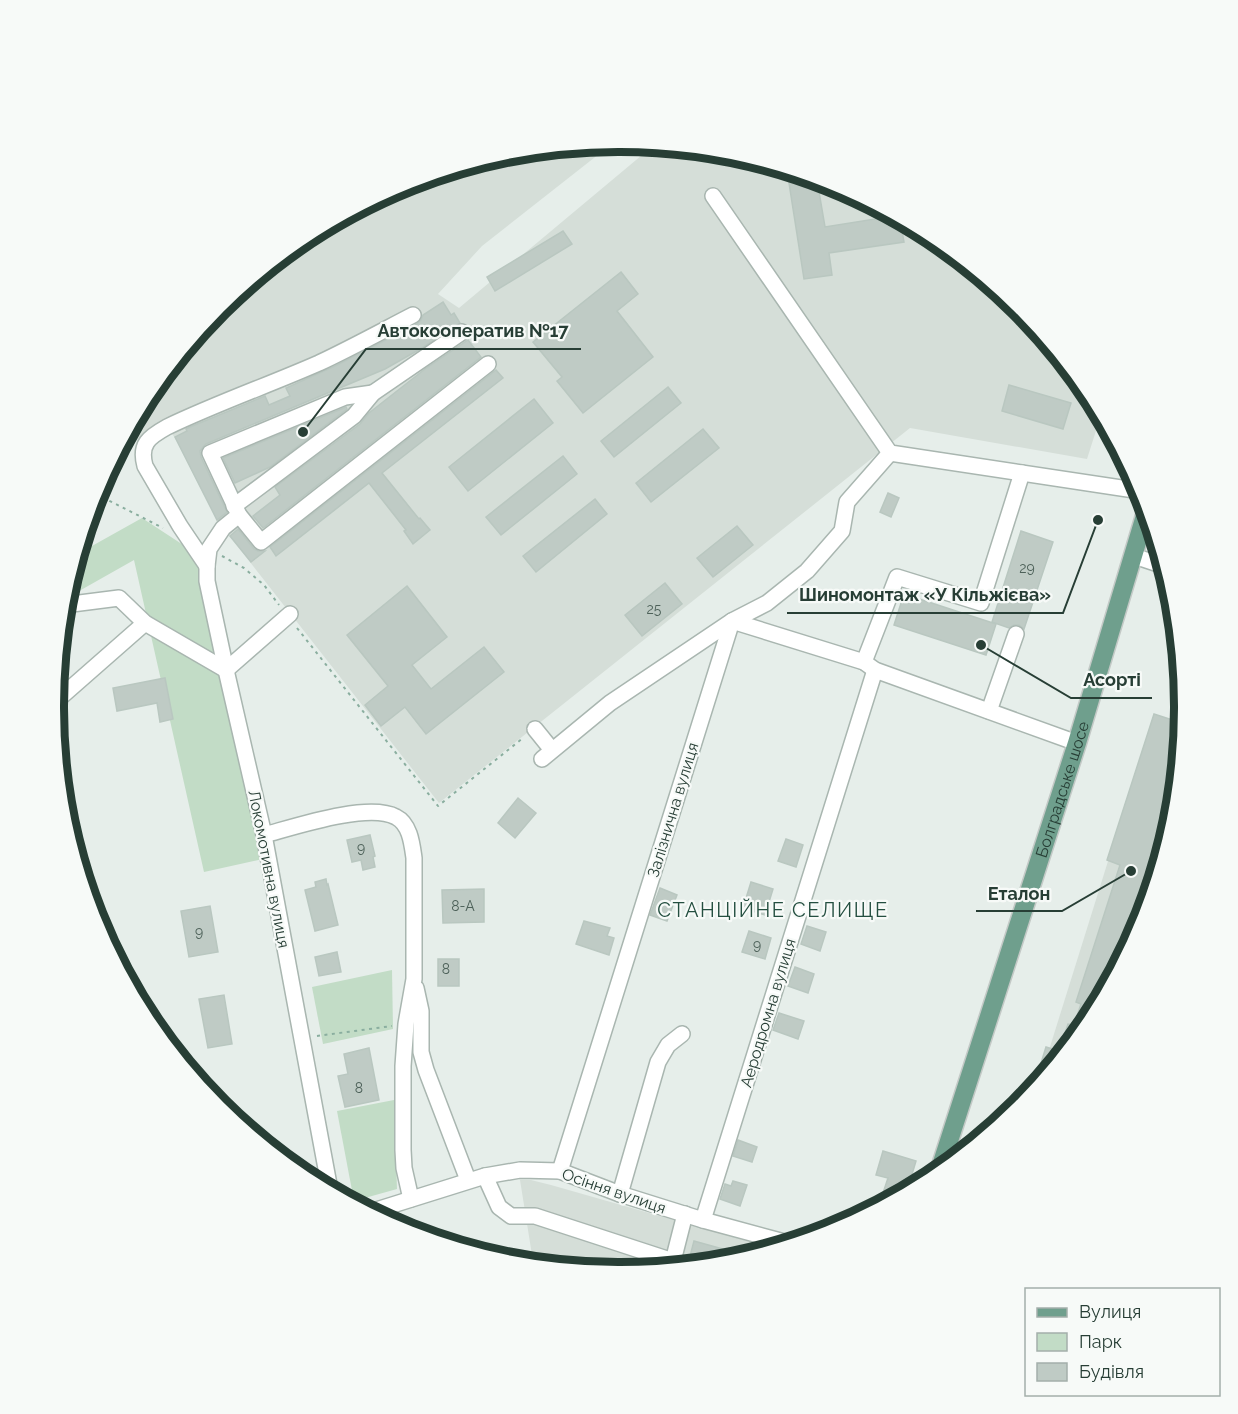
<svg xmlns="http://www.w3.org/2000/svg" width="1238" height="1414" font-family="Raleway,sans-serif">
  <rect width="100%" height="100%" fill="#e6eeea"/>
  <g fill="#d5ded8">
    <path d="M613 143 482 246 438 294 459 308 654 145 730 153 836 185 933 237 1019 308 1089 393 1101 415 1087 459 910 428 439 803 217 520 175 438 165 424 118 451 149 393 220 307 305 237 403 185 509 153Z"/>
    <path d="M1154 714 1182 723 1173 818 1141 924 1089 1021 1039 1082Z"/>
    <path d="M520 1180H531L551 1185 772 1248 729 1261 619 1272 530 1263 532 1255Z"/>
  </g>
  <g fill="#c2dcc6">
    <path d="M142 518 197 554 267 858 204 872 134 560 65 599 77 556 83 551Z"/>
    <path d="M392 970 393 1029 323 1044 312 987Z"/>
    <path d="M394 1100 397 1189 354 1201 337 1111Z"/>
  </g>
  <g fill="#bfcbc5" stroke="#b9c7c0" stroke-width="1.5">
    <path d="M787 170 817 180 825 227 894 216 900 220 904 242 829 253 832 275 804 279Z"/>
    <path d="M563 231 572 244 495 291 487 277Z"/>
    <path d="M621 272 638 294 617 311 653 357 583 413 557 381 562 377 533 342Z"/>
    <path d="M443 302 451 315 454 313 460 323 422 348 385 369 206 444 203 447 200 451 201 457 227 512 217 520 175 437 187 431 186 429 190 427 265 396 269 405 290 396 286 388 335 366 417 324 421 320 423 315Z"/>
    <path d="M468 340 481 357 263 528 253 516 280 495 275 487 360 424 369 413 425 369Z"/>
    <path d="M496 370 503 378 382 473 419 519 420 518 430 530 413 544 404 531 406 530 369 483 276 556 270 547Z"/>
    <path d="M1009 385 1071 403 1063 429 1002 411Z"/>
    <path d="M668 387 681 403 614 457 601 441Z"/>
    <path d="M534 399 553 423 468 491 449 467Z"/>
    <path d="M346 407 347 409 270 467 235 483 223 458Z"/>
    <path d="M703 429 719 448 651 502 636 483Z"/>
    <path d="M563 456 577 474 501 535 486 517Z"/>
    <path d="M888 493 899 498 891 517 880 512Z"/>
    <path d="M595 499 607 514 536 572 523 556Z"/>
    <path d="M737 526 753 545 713 577 697 558Z"/>
    <path d="M238 529 254 549 258 551H265L251 562 230 536Z"/>
    <path d="M1021 531 1053 542 1024 629 1019 625H1014L1009 628 992 622Z"/>
    <path d="M665 583 682 604 642 636 625 615Z"/>
    <path d="M407 586 447 637 412 665 431 689 484 647 504 672 426 734 405 707 381 726 365 705 388 686 347 635Z"/>
    <path d="M904 594 996 624 986 655 894 625Z"/>
    <path d="M165 678 173 719 160 722 157 703 117 711 113 688Z"/>
    <path d="M1154 714 1182 723 1174 807 1156 861 1160 862 1141 924 1089 1021 1033 1089 1046 1047 1059 1051 1068 1024 1074 1025 1081 1004 1076 1002 1120 865 1107 860Z"/>
    <path d="M518 798 536 813 515 838 498 823Z"/>
    <path d="M370 835 375 856 373 857 375 867 363 870 361 860 352 862 347 840Z"/>
    <path d="M786 839 803 845 796 867 778 861Z"/>
    <path d="M326 879 327 885 328 884 338 925 315 931 305 890 316 887 315 882Z"/>
    <path d="M751 882 773 889 765 915 743 908Z"/>
    <path d="M660 888 677 895 667 921 650 915Z"/>
    <path d="M484 889V922L443 923 442 890Z"/>
    <path d="M210 906 218 952 189 957 181 911Z"/>
    <path d="M584 921 610 928 607 936 614 938 609 955 576 944Z"/>
    <path d="M807 926 826 932 820 951 801 944Z"/>
    <path d="M749 931 771 938 765 959 742 952Z"/>
    <path d="M337 952 341 972 319 976 315 957Z"/>
    <rect x="438" y="959" width="21" height="27"/>
    <path d="M795 967 814 974 808 993 788 986Z"/>
    <path d="M224 995 232 1044 208 1048 199 999Z"/>
    <path d="M779 1013 804 1021 798 1039 773 1030Z"/>
    <path d="M369 1048 379 1100 345 1107 338 1076 348 1074 344 1054Z"/>
    <path d="M738 1140 757 1147 752 1162 733 1156Z"/>
    <path d="M883 1151 916 1161 907 1191 879 1205 888 1178 876 1175Z"/>
    <path d="M733 1181 747 1185 740 1206 720 1199 725 1184 731 1186Z"/>
    <path d="M694 1241 723 1249 720 1262 702 1264 689 1260Z"/>
    <path d="M638 1260 662 1268 635 1270Z"/>
  </g>
  <g fill="none" stroke-linecap="round" stroke-linejoin="round">
    <defs>
      <g id="minor">
        <path d="M713 196 890 453 1141 491"/>
        <path d="M373 393 345 397 210 453 239 515 261 542 488 364"/>
        <path d="M234 506 354 416 373 393 462 332"/>
        <path d="M239 515 223 528 209 549 207 566V581L226 670 264 835 330 1190"/>
        <path d="M1134 556 1164 566"/>
        <path d="M207 566 180 526 145 466C139 444 149 437 167 427 217 403 269 385 319 363 351 348 382 331 413 315"/>
        <path d="M64 605 119 598 145 623 226 670 290 614"/>
        <path d="M864 662 897 577 981 603 1022 473"/>
        <path d="M55 702 145 623"/>
        <path d="M989 711 1016 634"/>
        <path d="M535 729 552 750"/>
        <path d="M542 759 610 703 732 621 767 603 807 571 842 531 847 502 890 453"/>
        <path d="M264 835C294 827 368 802 396 817 410 824 412 844 414 858V979L406 1024 403 1066V1150L404 1168 411 1199"/>
        <path d="M416 988 421 1011V1052L426 1070 468 1180"/>
        <path d="M560 1171 732 621 864 662 875 670 1077 743"/>
        <path d="M485 1176 499 1207 511 1216H535L673 1261"/>
        <path d="M620 1194 658 1062 668 1045 682 1034"/>
        <path d="M370 1212 485 1176 520 1170 560 1171 620 1194 703 1220 788 1243"/>
        <path d="M703 1220 875 670"/>
        <path d="M679 1266 673 1261 685 1214"/>
      </g>
      <g id="major">
        <path id="s1" d="M939 1172 1077 743 1147 509"/>
      </g>
    </defs>
    <use href="#minor" stroke="#a9b6b0" stroke-width="18"/>
    <use href="#major" stroke="#c3c9c6" stroke-width="21"/>
    <g stroke="#8aae9f" stroke-width="2" stroke-dasharray="3 4.5" stroke-linecap="butt">
      <path d="M96 494 163 528"/>
      <path d="M222 556 244 568 264 585 279 605"/>
      <path d="M297 628 438 806 523 738"/>
      <path d="M317 1036 392 1026"/>
    </g>
    <use href="#minor" stroke="#fff" stroke-width="15"/>
    <use href="#major" stroke="#6f9f8d" stroke-width="18"/>
  </g>
  <g text-anchor="middle" dominant-baseline="central" stroke-width="4.5" stroke-linejoin="round" paint-order="stroke">
    <g font-size="14" fill="#4d6159">
      <text x="1027" y="568">29</text>
      <text x="654" y="609">25</text>
      <text x="361" y="848">9</text>
      <text x="463" y="906">8-А</text>
      <text x="199" y="932">9</text>
      <text x="757" y="945">9</text>
      <text x="446" y="969">8</text>
      <text x="359" y="1088">8</text>
    </g>
    <g font-size="16" fill="#273e35" stroke="#f7faf8">
      <text stroke="none"><textPath href="#s1" startOffset="402">Болградське шосе</textPath></text>
      <text transform="translate(673 810) rotate(-73)">Залізнична вулиця</text>
      <text transform="translate(269 869) rotate(79)">Локомотивна вулиця</text>
      <text transform="translate(768 1013) rotate(-73)">Аеродромна вулиця</text>
      <text transform="translate(614 1191) rotate(19)">Осіння вулиця</text>
    </g>
    <g font-size="20" letter-spacing="1.5" fill="#244f40" stroke="#f7faf8">
      <text x="773" y="910">СТАНЦІЙНЕ СЕЛИЩЕ</text>
    </g>
  </g>
  <path d="M0 0H1238V1414H0ZM618 152H620A554 554 0 0 1 1174 706V708A554 554 0 0 1 620 1262H618A554 554 0 0 1 64 708V706A554 554 0 0 1 618 152Z" fill="#f7faf8" fill-rule="evenodd"/>
  <path fill="none" stroke="#273e35" stroke-width="8" d="M618 152H620A554 554 0 0 1 1174 706V708A554 554 0 0 1 620 1262H618A554 554 0 0 1 64 708V706A554 554 0 0 1 618 152Z"/>
  <path fill="none" stroke="#273e35" stroke-width="2" d="M303 432L366 349H581M1098 520L1063 613H787M981 645L1071 698H1152M1131 871L1062 911H976"/>
  <g fill="#273e35" stroke="#f7faf8" stroke-width="2">
    <circle cx="303" cy="432" r="6"/>
    <circle cx="1098" cy="520" r="6"/>
    <circle cx="981" cy="645" r="6"/>
    <circle cx="1131" cy="871" r="6"/>
  </g>
  <g font-size="18" text-anchor="middle" font-weight="bold" fill="#273e35" stroke="#f7faf8" stroke-width="4.5" stroke-linejoin="round" paint-order="stroke">
    <text x="473" y="337">Автокооператив №17</text>
    <text x="925" y="601">Шиномонтаж «У Кільжієва»</text>
    <text x="1112" y="686">Асорті</text>
    <text x="1019" y="900">Еталон</text>
  </g>
  <rect x="1025" y="1288" width="195" height="108" fill="#f7faf8" stroke="#a4afaa" stroke-width="1.5"/>
  <rect x="1037" y="1308" width="30" height="9" fill="#6f9f8d" stroke="#a4afaa" stroke-width="1.5"/>
  <text x="1079" y="1318" font-size="18" fill="#273e35">Вулиця</text>
  <rect x="1037" y="1333" width="30" height="18" fill="#c2dcc6" stroke="#a4afaa" stroke-width="1.5"/>
  <text x="1079" y="1348" font-size="18" fill="#273e35">Парк</text>
  <rect x="1037" y="1363" width="30" height="18" fill="#bfcbc5" stroke="#a4afaa" stroke-width="1.5"/>
  <text x="1079" y="1378" font-size="18" fill="#273e35">Будівля</text>
</svg>
